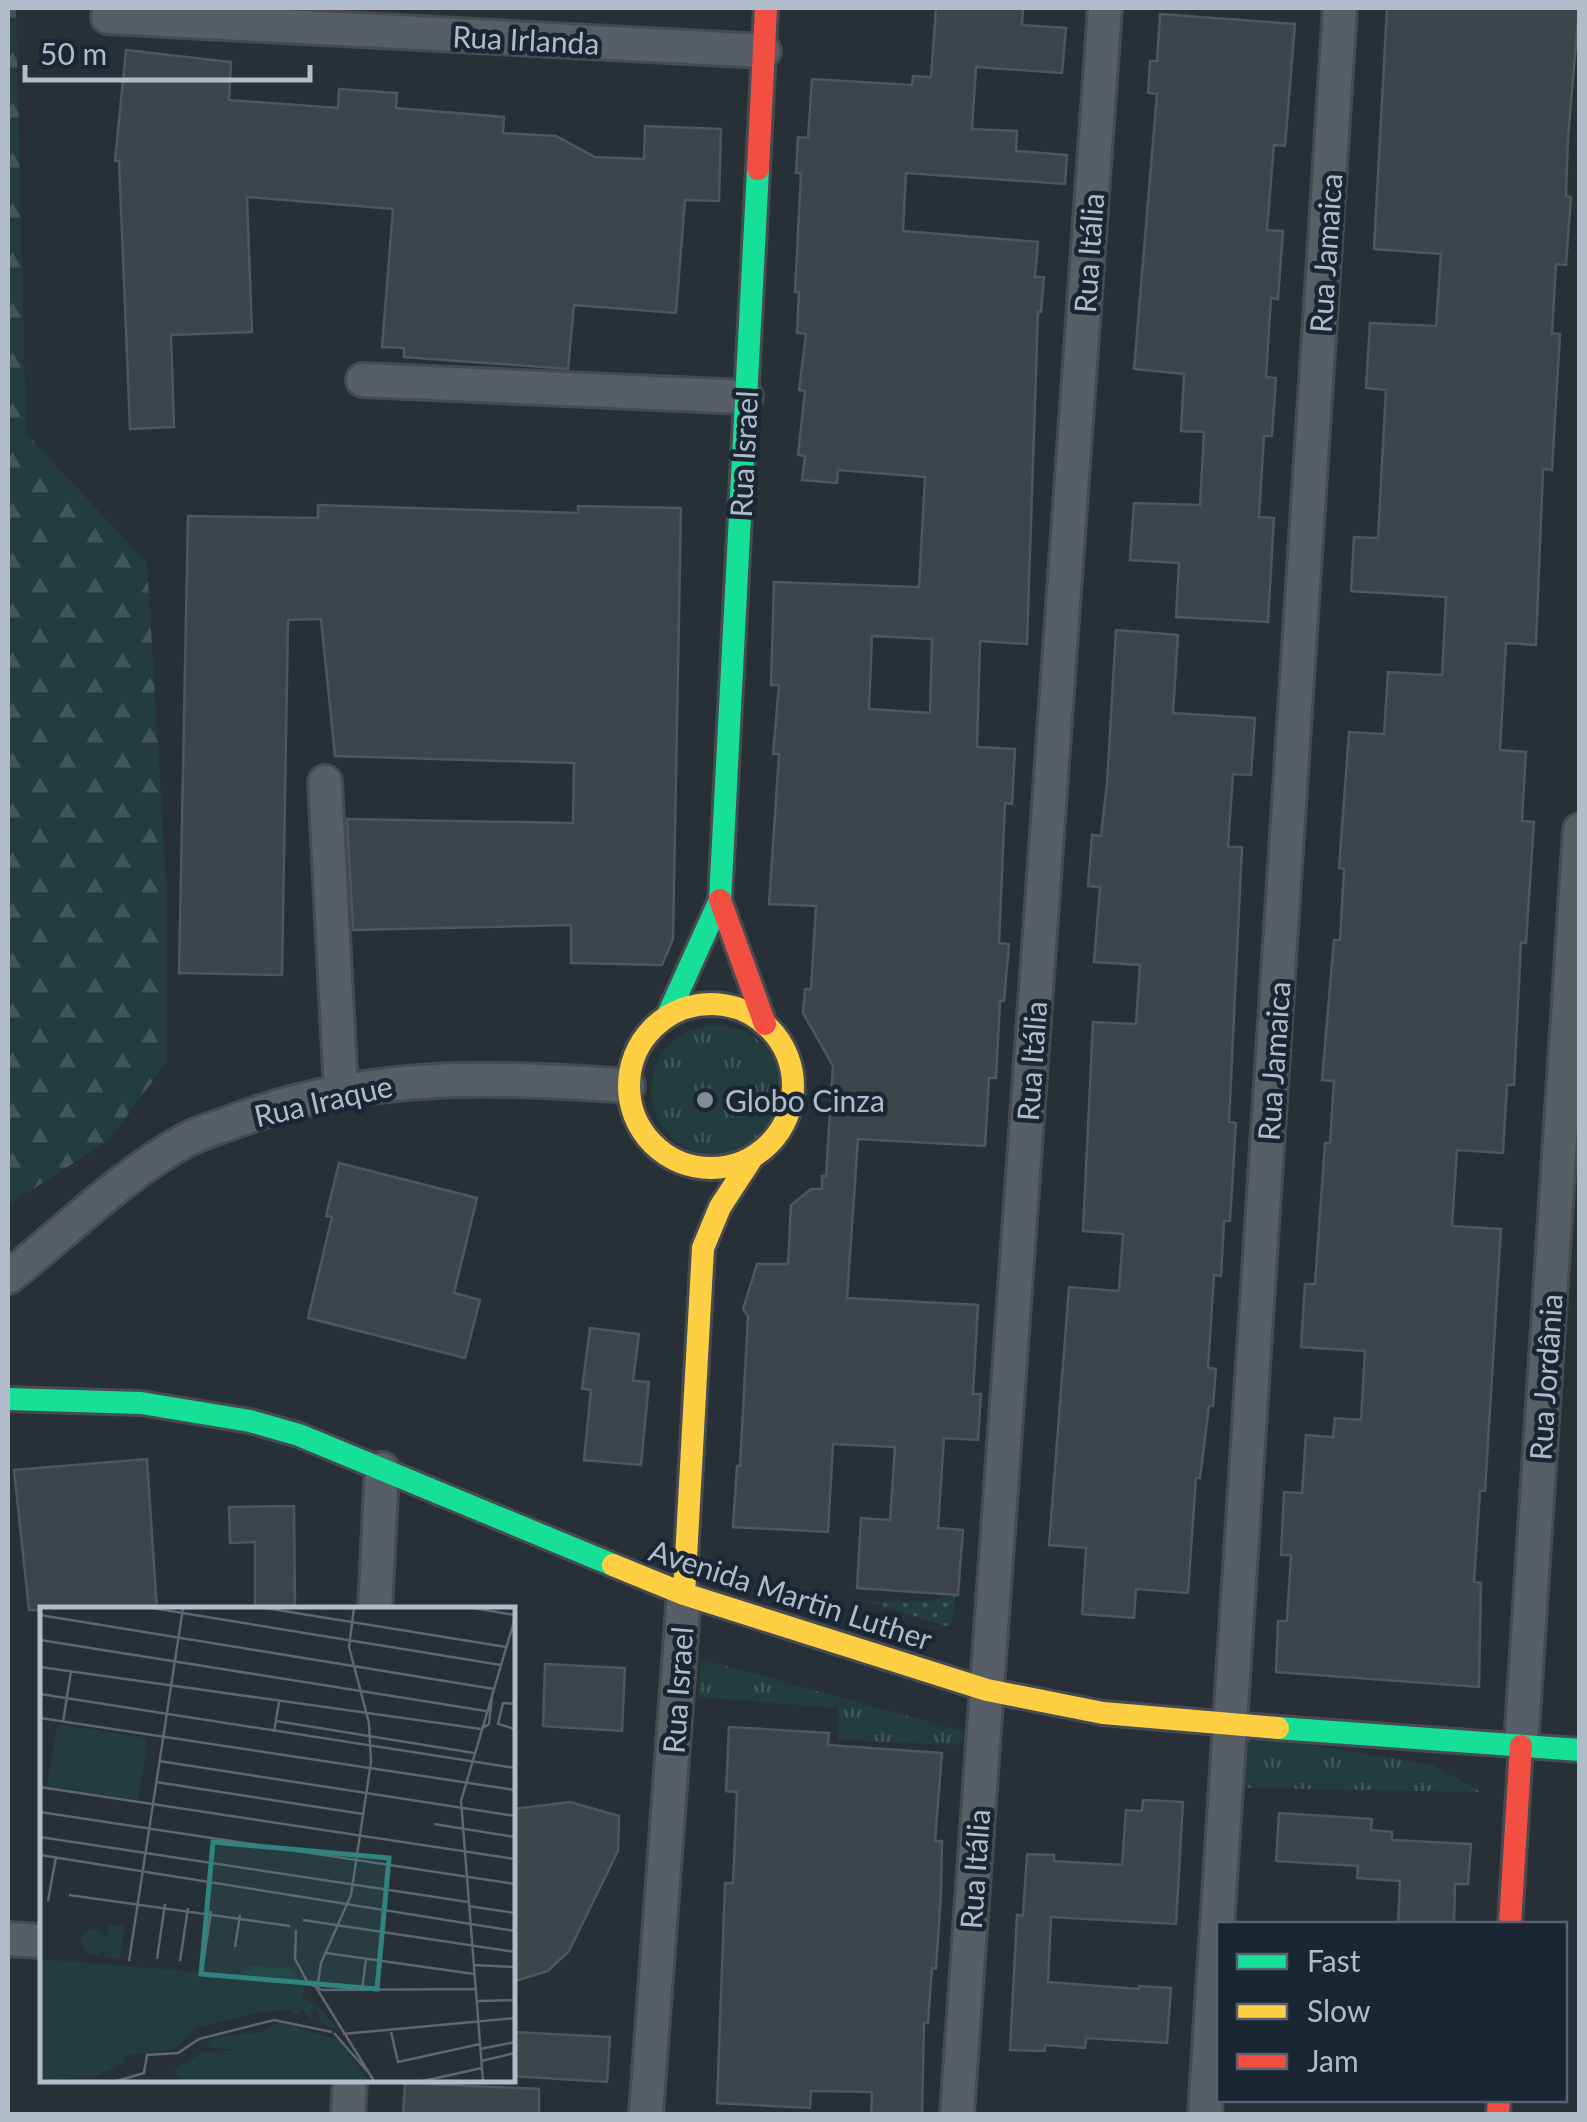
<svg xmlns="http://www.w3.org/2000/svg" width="1587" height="2122" font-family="Lato,sans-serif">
  <defs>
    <pattern id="grass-dots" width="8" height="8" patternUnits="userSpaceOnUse" patternTransform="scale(2.5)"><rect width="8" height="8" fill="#233c3e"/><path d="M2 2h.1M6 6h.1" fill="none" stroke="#405659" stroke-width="1.8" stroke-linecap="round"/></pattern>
    <pattern id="forest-firs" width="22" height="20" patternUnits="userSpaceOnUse" patternTransform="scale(2.5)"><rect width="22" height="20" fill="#233c3e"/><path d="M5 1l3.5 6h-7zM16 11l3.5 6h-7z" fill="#405659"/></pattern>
    <pattern id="park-tufts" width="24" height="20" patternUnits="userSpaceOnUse" patternTransform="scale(2.5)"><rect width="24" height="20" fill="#233c3e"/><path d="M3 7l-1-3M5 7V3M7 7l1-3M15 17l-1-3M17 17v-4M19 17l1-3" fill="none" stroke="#405659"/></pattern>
  </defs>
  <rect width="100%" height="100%" fill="#272f37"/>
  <path fill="url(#grass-dots)" d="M957 1591 950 1627 864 1601 930 1602Z"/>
  <path fill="url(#forest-firs)" d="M8 8H16L26 433 147 563 167 897V1062L108 1141 8 1205Z"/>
  <g fill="url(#park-tufts)">
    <circle cx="716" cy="1090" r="65"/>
    <path d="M701 1659 958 1730 966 1739 958 1745 838 1740V1708L698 1697Z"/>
    <path d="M1244 1734 1433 1765 1481 1792 1239 1788Z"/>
  </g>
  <g fill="#3d444a" stroke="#4f565f" stroke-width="2.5" fill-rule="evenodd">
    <path d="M936 8H1023L1022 25 1066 28 1062 73 976 67 972 129 1017 131 1016 151 1067 155 1065 184 906 173 903 231 1038 242 1035 277H1044L1041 312H1038L1027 644 980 641 977 747 1015 749 1012 804 1005 803 999 943 1009 944 1004 1001H1000L996 1078H989L985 1146 858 1139 847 1298 978 1305 973 1394H981L978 1440 944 1438 938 1528 963 1530 958 1595 857 1588 861 1518 890 1520 895 1447 833 1444 828 1532 733 1527 737 1466H740L748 1316 743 1309 757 1264H788L791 1205 811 1189H822V1176H826L833 1066 803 1013 805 989H811L816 906 769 904 779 754H773L779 685H771L774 582 919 587 925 477 838 470 837 483 802 480 805 456 798 455 805 391 799 390 806 334 797 333 799 292H795L801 173H796L798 137 808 138 812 79 912 85 913 76 931 77ZM872 636 932 639 930 713 869 709Z"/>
    <path d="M1387 8H1579L1568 138 1566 196 1571 197 1566 265 1556 264 1552 333 1560 334 1552 470 1543 469 1536 645 1506 643 1500 750 1526 752 1522 821 1534 822 1526 943H1521L1514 1085H1507L1503 1153 1457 1150 1452 1226 1501 1229 1485 1491H1480L1474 1582 1481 1583 1479 1687 1276 1672 1278 1621H1287L1291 1555H1281L1284 1492 1302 1493 1306 1435 1333 1437 1335 1418 1361 1420 1365 1351 1301 1347 1305 1284H1315L1325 1143H1330L1334 1081 1322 1080 1334 940H1340L1344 869 1339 868 1349 732 1384 734 1388 672 1442 675 1446 597 1351 591 1354 537 1378 538 1386 390 1366 388 1370 323 1436 326 1441 254 1374 249Z"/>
    <path d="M1160 14 1295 24 1285 146 1274 145 1267 230 1283 231 1278 299 1271 298 1266 377 1276 378 1272 436H1264L1259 517 1274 518 1268 622 1176 617 1179 563 1130 560 1134 503 1200 505 1204 432 1181 431 1184 374 1134 369 1157 94 1148 93 1150 61H1157Z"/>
    <path d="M126 50 231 62 229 100 338 108 339 89 397 93 396 108 504 117 503 133 556 136 595 157 644 159 645 126 721 129 719 201 685 200 676 313 574 305 568 369 404 357V348L382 347 393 209 247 197 252 332 171 335 174 427 130 429 119 161H115Z"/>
    <path d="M318 505 578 513V506L681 508 673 939 662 965 571 963V925L353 930 347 819 573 823 574 763 335 756 321 619 288 620 282 975 179 973 188 516 318 518Z"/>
    <path d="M1116 630 1178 635 1173 713 1255 718 1251 775 1233 774 1228 847H1242L1229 1122 1236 1123 1230 1221H1224L1221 1276 1214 1275 1208 1368 1216 1369 1213 1406H1209L1200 1478H1196L1188 1593 1136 1589 1134 1618 1082 1614 1086 1548 1049 1545 1069 1287 1119 1291 1123 1234 1083 1231 1093 1022 1136 1024 1140 965 1094 962 1100 887 1088 886 1092 835 1101 836 1107 783Z"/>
    <path d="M339 1163 477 1198 454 1293 480 1300 465 1358 308 1318 332 1217 326 1216Z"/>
    <path d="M590 1328 639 1334 633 1381 649 1382 641 1465 584 1460 591 1390 582 1389Z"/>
    <path d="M147 1459 157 1610H29L14 1470Z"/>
    <path d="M294 1506 295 1606H255V1542L230 1543 229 1507Z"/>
    <path d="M545 1664 625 1668 622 1731 543 1726Z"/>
    <path d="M729 1727 829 1733 828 1745 942 1753 935 1841H942L941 1894 936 1969 932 1968 928 2023H924L922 2114H871L872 2092 811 2091 810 2108 717 2103 725 1883H733L737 1792 726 1791Z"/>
    <path d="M1143 1800 1183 1802 1176 1924 1051 1917 1048 1982 1139 1989V1986L1171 1988 1167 2043 1086 2038 1085 2048 1045 2045V2051L1010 2050 1017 1915 1023 1916 1027 1854 1054 1855V1861L1122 1865 1126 1810 1142 1811Z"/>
    <path d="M570 1802 619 1816 618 1851 569 1951 548 1971 512 1982V1809Z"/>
    <path d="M1279 1813 1372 1819 1371 1830 1392 1832V1840L1471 1844 1468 1884H1455L1454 1924H1398L1400 1881 1357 1878 1358 1866 1276 1861Z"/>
    <path d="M513 2032 610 2037 607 2082 512 2076Z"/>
    <path d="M405 2083 539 2089V2114H403Z"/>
  </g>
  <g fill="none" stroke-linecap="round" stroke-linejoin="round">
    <defs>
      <g id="street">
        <path d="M108 17 764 51"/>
        <path d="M363 380 746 397"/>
        <path d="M325 782 341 1091"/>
        <path d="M8 1277C67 1231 121 1175 188 1139 204 1131 222 1126 238 1120 365 1072 495 1076 628 1086"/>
        <path d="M375 1610 382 1469"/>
        <path d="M1521 1746 1580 830"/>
        <path d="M8 1939 42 1941"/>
        <path d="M348 2114 350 2080"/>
        <path d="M646 2114 684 1594"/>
        <path d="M957 2114 1105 8"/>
        <path d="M1205 2114 1340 8"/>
      </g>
      <g id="fast">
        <path d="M667 1017 720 900 758 169"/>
        <path d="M8 1399 141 1403 250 1421 299 1435 613 1565"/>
        <path d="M1278 1728 1580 1750"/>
      </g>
      <g id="slow">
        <circle cx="711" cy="1086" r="82"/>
        <path d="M613 1565 684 1594 987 1690 1103 1713 1278 1728"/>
        <path d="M684 1594 703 1248 720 1207 752 1158"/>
      </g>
      <g id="jam">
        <path d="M758 169 766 8"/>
        <path d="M720 900 765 1024"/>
        <path d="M1510 1924 1521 1746"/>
        <path d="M1498 2114 1499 2100"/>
      </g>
    </defs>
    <use href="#street" stroke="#464b52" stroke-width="38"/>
    <use href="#fast" stroke="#464b52" stroke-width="28"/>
    <use href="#slow" stroke="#464b52" stroke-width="28"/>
    <use href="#jam" stroke="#464b52" stroke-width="28"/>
    <use href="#street" stroke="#575e65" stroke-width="32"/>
    <use href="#fast" stroke="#16e098" stroke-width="22"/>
    <use href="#slow" stroke="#ffcf43" stroke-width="22"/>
    <use href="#jam" stroke="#f24e42" stroke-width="22"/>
  </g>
  <circle fill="#808b96" stroke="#1a2633" stroke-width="4" cx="705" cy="1100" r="10"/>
  <g text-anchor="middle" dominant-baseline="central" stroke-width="9" stroke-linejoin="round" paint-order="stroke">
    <g font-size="30" fill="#b0bcc9" stroke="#1a2633">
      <text transform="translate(526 39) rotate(3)">Rua Irlanda</text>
      <text transform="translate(1088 253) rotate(-86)">Rua Itália</text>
      <text transform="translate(1325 253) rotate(-86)">Rua Jamaica</text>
      <text transform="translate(743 454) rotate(-87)">Rua Israel</text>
      <text transform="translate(1031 1061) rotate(-86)">Rua Itália</text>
      <text transform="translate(1273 1061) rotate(-86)">Rua Jamaica</text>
      <text transform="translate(323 1100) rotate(-13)">Rua Iraque</text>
      <text transform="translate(1545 1377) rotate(-86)">Rua Jordânia</text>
      <text transform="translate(791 1594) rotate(18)">Avenida Martin Luther</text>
      <text transform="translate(677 1690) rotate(-86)">Rua Israel</text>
      <text transform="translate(974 1869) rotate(-86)">Rua Itália</text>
    </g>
    <g font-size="30" fill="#b0bcc9" stroke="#1a2633" text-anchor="start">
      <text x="725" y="1100">Globo Cinza</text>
    </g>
  </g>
  <g transform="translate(40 1607)">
    <rect width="475" height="475" fill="#272f37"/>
    <path d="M0 352 197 368 209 359 250 361 265 382 262 390 278 399 297 422 280 415 277 403 271 404 273 414 261 402 259 409 248 403 215 406 158 420 135 442 84 449V456L55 469 0 474ZM240 415 301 434 328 474H142L133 463 163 445 197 443 165 440 174 430 220 425Z" fill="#233c3e"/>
    <path d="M17 117 108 131 98 193 7 179ZM68 317 85 319 80 352 64 350ZM41 335a13 13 0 1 1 26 0a13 13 0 1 1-26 0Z" fill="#233c3e"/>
    <path fill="none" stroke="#5e6771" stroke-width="2.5" d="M112 1 461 58M225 1 466 40M314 1 309 40 329 116 331 155 311 288 281 356 277 382 334 474M433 1 475 8M0 8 454 82M0 33 446 104M0 60 441 122 449 117 452 88M0 87 475 161M475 97 463 96 458 117 475 122M0 111 475 183M236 114 434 146M23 115 31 64M234 125 239 95M119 154 475 209M116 175 323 207M0 180 475 252M0 205 475 277M394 217 475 230M0 230 428 295M0 248 475 324M29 288 250 319M8 294 16 250M428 299 475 306M263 313 475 345M256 323 255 352 268 376M195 340 200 308M286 346 434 367M117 352 125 297M89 354 143 1M140 354 148 301M163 358 171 304M433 358 475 360M268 376 282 383 435 382M322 383 326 352M438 394 475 393M351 425 358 455 440 437M294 426 327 464M303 427 475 411M440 442 475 435M441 454 475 446M77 474 104 466 107 448 138 446 159 432 234 413 292 425M383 474 442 461M443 474 421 194 475 11"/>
    <path fill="#2f8480" fill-opacity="0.15" stroke="#2f8480" stroke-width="5" d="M173 235 349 251 337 382 161 367Z"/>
    <rect width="475" height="475" fill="none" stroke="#b0bcc9" stroke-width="5"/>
  </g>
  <rect width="1587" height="2122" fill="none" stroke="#b0bcc9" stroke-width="20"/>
  <rect x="1217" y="1922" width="350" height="180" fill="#1a2633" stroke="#56626f" stroke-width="2.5"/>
  <rect x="1237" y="1954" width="50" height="15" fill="#16e098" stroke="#56626f" stroke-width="2.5"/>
  <text x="1307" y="1972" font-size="30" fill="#b0bcc9">Fast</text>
  <rect x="1237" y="2004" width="50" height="15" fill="#ffcf43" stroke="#56626f" stroke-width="2.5"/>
  <text x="1307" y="2022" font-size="30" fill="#b0bcc9">Slow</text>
  <rect x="1237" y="2054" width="50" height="15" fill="#f24e42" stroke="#56626f" stroke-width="2.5"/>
  <text x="1307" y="2072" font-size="30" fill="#b0bcc9">Jam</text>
  <path d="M25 65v15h285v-15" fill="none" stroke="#b0bcc9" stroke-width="5"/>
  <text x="40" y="65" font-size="30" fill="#b0bcc9" stroke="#1a2633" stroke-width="8" paint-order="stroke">50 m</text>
</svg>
